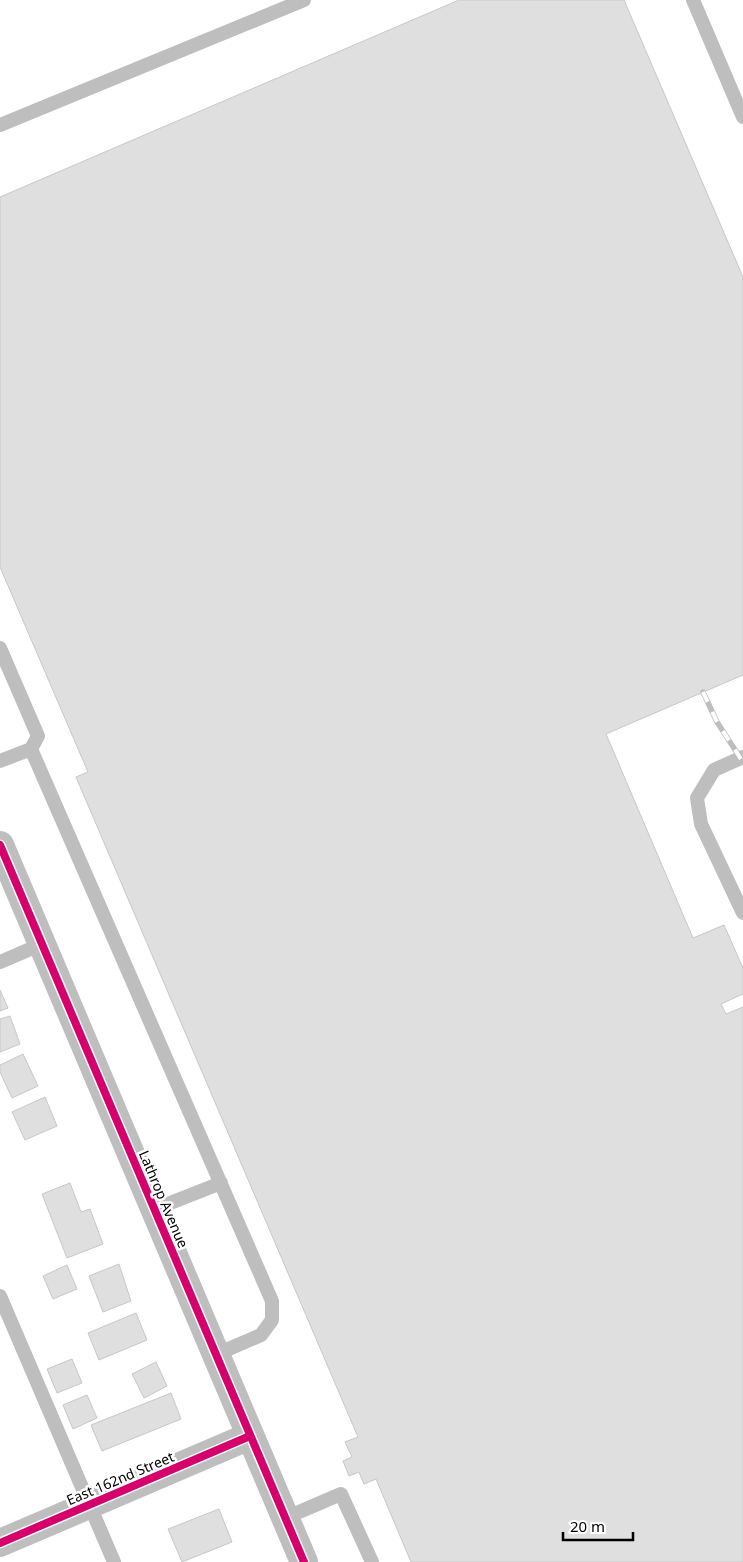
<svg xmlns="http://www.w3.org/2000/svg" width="743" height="1562" font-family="'Noto Sans',sans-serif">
  <rect width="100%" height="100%" fill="#fff"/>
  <g fill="#dfdfdf" stroke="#c7c7c7">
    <path d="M459 0H624L743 277V675L606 734 693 938 724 925 743 968V994L721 1004 726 1014 743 1007V1562H411L376 1479 364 1484 359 1472 349 1476 343 1461 352 1457 345 1442 358 1437 76 777 88 772 0 567V197Z"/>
    <path d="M0 990 8 1008 0 1011Z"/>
    <path d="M10 1016 20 1044 0 1052V1019Z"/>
    <path d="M23 1054 38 1086 12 1098 0 1072V1065Z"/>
    <path d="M45 1097 57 1126 25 1140 12 1112Z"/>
    <path d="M70 1183 81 1212 90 1209 103 1244 67 1258 42 1194Z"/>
    <path d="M119 1264 131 1301 103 1312 89 1276Z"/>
    <path d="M67 1265 77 1289 53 1299 43 1276Z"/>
    <path d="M136 1313 147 1340 99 1360 88 1333Z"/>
    <path d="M72 1359 82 1383 57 1393 47 1369Z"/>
    <path d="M156 1362 167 1386 144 1398 132 1374Z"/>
    <path d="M171 1393 181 1419 102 1451 91 1425Z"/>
    <path d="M87 1395 97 1418 73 1429 63 1405Z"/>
    <path d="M219 1509 232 1542 182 1562 168 1529Z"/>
  </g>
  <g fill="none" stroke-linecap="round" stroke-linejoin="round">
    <g stroke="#bebebe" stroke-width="14">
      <path d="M693 0 743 117"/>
      <path d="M0 125 304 0"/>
      <path d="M0 648 38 736 31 749 0 761"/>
      <path d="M31 749 272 1301V1320L261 1335 217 1354"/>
      <path d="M743 757 714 770 697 798 701 824 743 913"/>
      <path d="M0 962 42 944"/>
      <path d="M155 1209 221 1183"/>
      <path d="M0 1296 114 1562"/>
      <path d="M285 1518 341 1494 372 1562"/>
    </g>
    <g stroke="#bebebe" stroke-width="28">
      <path d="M0 845 304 1562"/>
      <path d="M0 1543 250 1436"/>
    </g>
    <defs>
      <path id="rail" d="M703 692 717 722 743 762"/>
    </defs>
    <use href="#rail" stroke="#bebebe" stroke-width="5.5"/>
    <use href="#rail" stroke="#fff" stroke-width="4" stroke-dasharray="11" stroke-linecap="butt"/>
    <defs>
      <g id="cycleway">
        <path d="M0 845 304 1562"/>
        <path d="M0 1543 250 1436"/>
      </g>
    </defs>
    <use href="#cycleway" stroke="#fff" stroke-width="11"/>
    <use href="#cycleway" stroke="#d6006c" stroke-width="8"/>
  </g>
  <g text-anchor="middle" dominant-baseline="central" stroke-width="5" stroke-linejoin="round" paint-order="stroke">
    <g font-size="14" fill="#000" stroke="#fff">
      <text transform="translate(164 1199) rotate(67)">Lathrop Avenue</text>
      <text transform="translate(120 1478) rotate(-23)">East 162nd Street</text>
    </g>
  </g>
  <path d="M563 1532v8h70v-8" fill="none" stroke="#000000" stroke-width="2.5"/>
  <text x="570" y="1532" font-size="15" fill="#000000" stroke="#ffffff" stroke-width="4" paint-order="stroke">20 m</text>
</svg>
